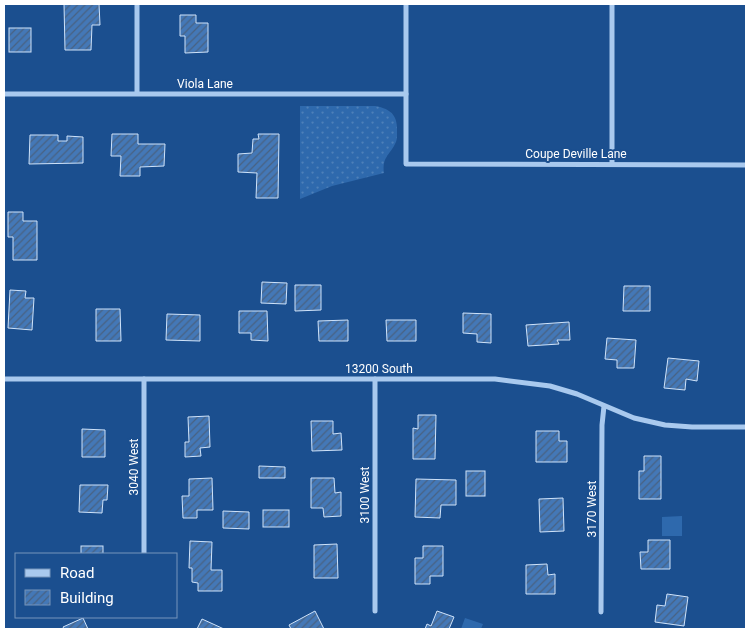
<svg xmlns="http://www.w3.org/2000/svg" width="750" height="633" font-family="Roboto,sans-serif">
  <defs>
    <pattern id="grass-dots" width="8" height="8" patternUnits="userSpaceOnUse" patternTransform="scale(1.25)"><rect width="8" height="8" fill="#2e69ad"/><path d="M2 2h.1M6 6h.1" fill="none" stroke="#4d80b9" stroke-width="1.8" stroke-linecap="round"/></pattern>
    <pattern id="building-hatch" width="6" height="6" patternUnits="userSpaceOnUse" patternTransform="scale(1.25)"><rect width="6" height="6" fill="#4478b7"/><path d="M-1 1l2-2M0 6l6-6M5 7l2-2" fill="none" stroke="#486282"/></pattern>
  </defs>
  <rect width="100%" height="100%" fill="#1b4f8f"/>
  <path fill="url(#grass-dots)" d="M300 106H375C392 109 398 116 397 133 397 137 397 141 395 144 389 156 382 157 384 173L332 186 300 199Z"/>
  <g fill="#2e69ad">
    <path d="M682 516V536H662V517Z"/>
    <path d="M465 618 483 624 481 629H461Z"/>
  </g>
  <g fill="url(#building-hatch)" stroke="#cfe3fa">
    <path d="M64 4H99L100 25H92L91 50H65Z"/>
    <path d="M180 15H196V23H208V52L185 53V36H180Z"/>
    <rect x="9" y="28" width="22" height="24"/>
    <path d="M112 134H138V144H165L164 166 140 167V176H120L121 156H111Z"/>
    <path d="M258 134H279L278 198H256L257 173 238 172V154L252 153 253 139H259Z"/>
    <path d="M30 135H58V141H67V136L83 137V163L29 164Z"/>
    <path d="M8 212H23V221H37V260H13V237H8Z"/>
    <path d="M262 282 287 283 286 304 261 303Z"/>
    <path d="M295 285H321V310L295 311Z"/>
    <path d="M624 286H650V311H623Z"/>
    <path d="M10 290 26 291 25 298H34L32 330 8 328Z"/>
    <path d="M96 309H120L121 341H96Z"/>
    <path d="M239 311H267L268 341 251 340V333H239Z"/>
    <path d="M463 313 491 314V343L477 342V334L463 333Z"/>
    <path d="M167 314 200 315V341L166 340Z"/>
    <path d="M348 320V341H319L318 321Z"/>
    <path d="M386 320H416V341H387Z"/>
    <path d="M569 322 570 340H557L559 344 528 346 526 325Z"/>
    <path d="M607 338 636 340 634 368H617V360L605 359Z"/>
    <path d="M668 358 699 361 697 381 686 379 685 390 664 388Z"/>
    <path d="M418 415H436L435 459H413V428L418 429Z"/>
    <path d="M209 416 210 447 200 448 201 456 185 457V442H189L188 417Z"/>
    <path d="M311 421H333V434L341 433 342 450 312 451Z"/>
    <path d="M82 429 105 430V457H82Z"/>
    <path d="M536 431H559V441H567V462H536Z"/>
    <path d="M644 456H661V499H639V471H644Z"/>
    <path d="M259 466 285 467V478H259Z"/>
    <rect x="466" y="471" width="19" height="25"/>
    <path d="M212 478 213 510H197V518H183L182 496H189V479Z"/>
    <path d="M311 478H334L335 493 341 492V516L324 517 323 508H311Z"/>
    <path d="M416 479 456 480V505H441L440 518 415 517Z"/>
    <path d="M80 485H108L107 500H103L102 513 79 512Z"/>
    <path d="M563 498 564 531 540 532 539 499Z"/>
    <rect x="263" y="510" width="26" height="17"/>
    <path d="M223 511 249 512V529L223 528Z"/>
    <path d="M648 540H670V569H641L640 552H648Z"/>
    <path d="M190 541 212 542 211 570H222V591H198V583L192 582V568H189Z"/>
    <path d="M337 544 338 578H314V545Z"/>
    <rect x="81" y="546" width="22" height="8"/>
    <path d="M423 546H443V576H430V584H415V558H423Z"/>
    <path d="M547 564 548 575 555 574V594H526V565Z"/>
    <path d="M667 594 688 597 684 626 655 622 657 605 665 606Z"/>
    <path d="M315 611 324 629H291L289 625Z"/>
    <path d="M437 611 454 617 449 629H425L427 624 431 626Z"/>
    <path d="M83 618 88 629H64L63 627Z"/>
    <path d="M202 619 224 629H197Z"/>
  </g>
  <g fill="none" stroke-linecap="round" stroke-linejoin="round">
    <g stroke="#a9c9ee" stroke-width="5">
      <path d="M406 4V164L746 165"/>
      <path d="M612 4V164"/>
      <path d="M137 93V4"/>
      <path d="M4 94H406"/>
      <path d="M4 379H495L550 386 577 394 634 418 665 425 692 427H746"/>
      <path d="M144 379V554"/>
      <path d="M375 379V611"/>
      <path d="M601 612 602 425 604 406"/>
    </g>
  </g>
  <g text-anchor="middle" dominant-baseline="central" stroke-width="4" stroke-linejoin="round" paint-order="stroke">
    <g font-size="12" fill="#fff" stroke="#1b4f8f">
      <text x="205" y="84">Viola Lane</text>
      <text x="576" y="154">Coupe Deville Lane</text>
      <text x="379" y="369">13200 South</text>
      <text transform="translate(134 467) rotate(-90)">3040 West</text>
      <text transform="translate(365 495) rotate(-90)">3100 West</text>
      <text transform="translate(592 509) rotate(-90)">3170 West</text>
    </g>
  </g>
  <rect width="750" height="633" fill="none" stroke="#ffffff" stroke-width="10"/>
  <rect x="15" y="553" width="162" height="65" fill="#1b4f8f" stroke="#7695bc"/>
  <rect x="25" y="569" width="25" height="8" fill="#a9c9ee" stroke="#7695bc"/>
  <text x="60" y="578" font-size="15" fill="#ffffff">Road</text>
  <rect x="25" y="590" width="25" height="15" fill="url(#building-hatch)" stroke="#7695bc"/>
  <text x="60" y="603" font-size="15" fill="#ffffff">Building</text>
</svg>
